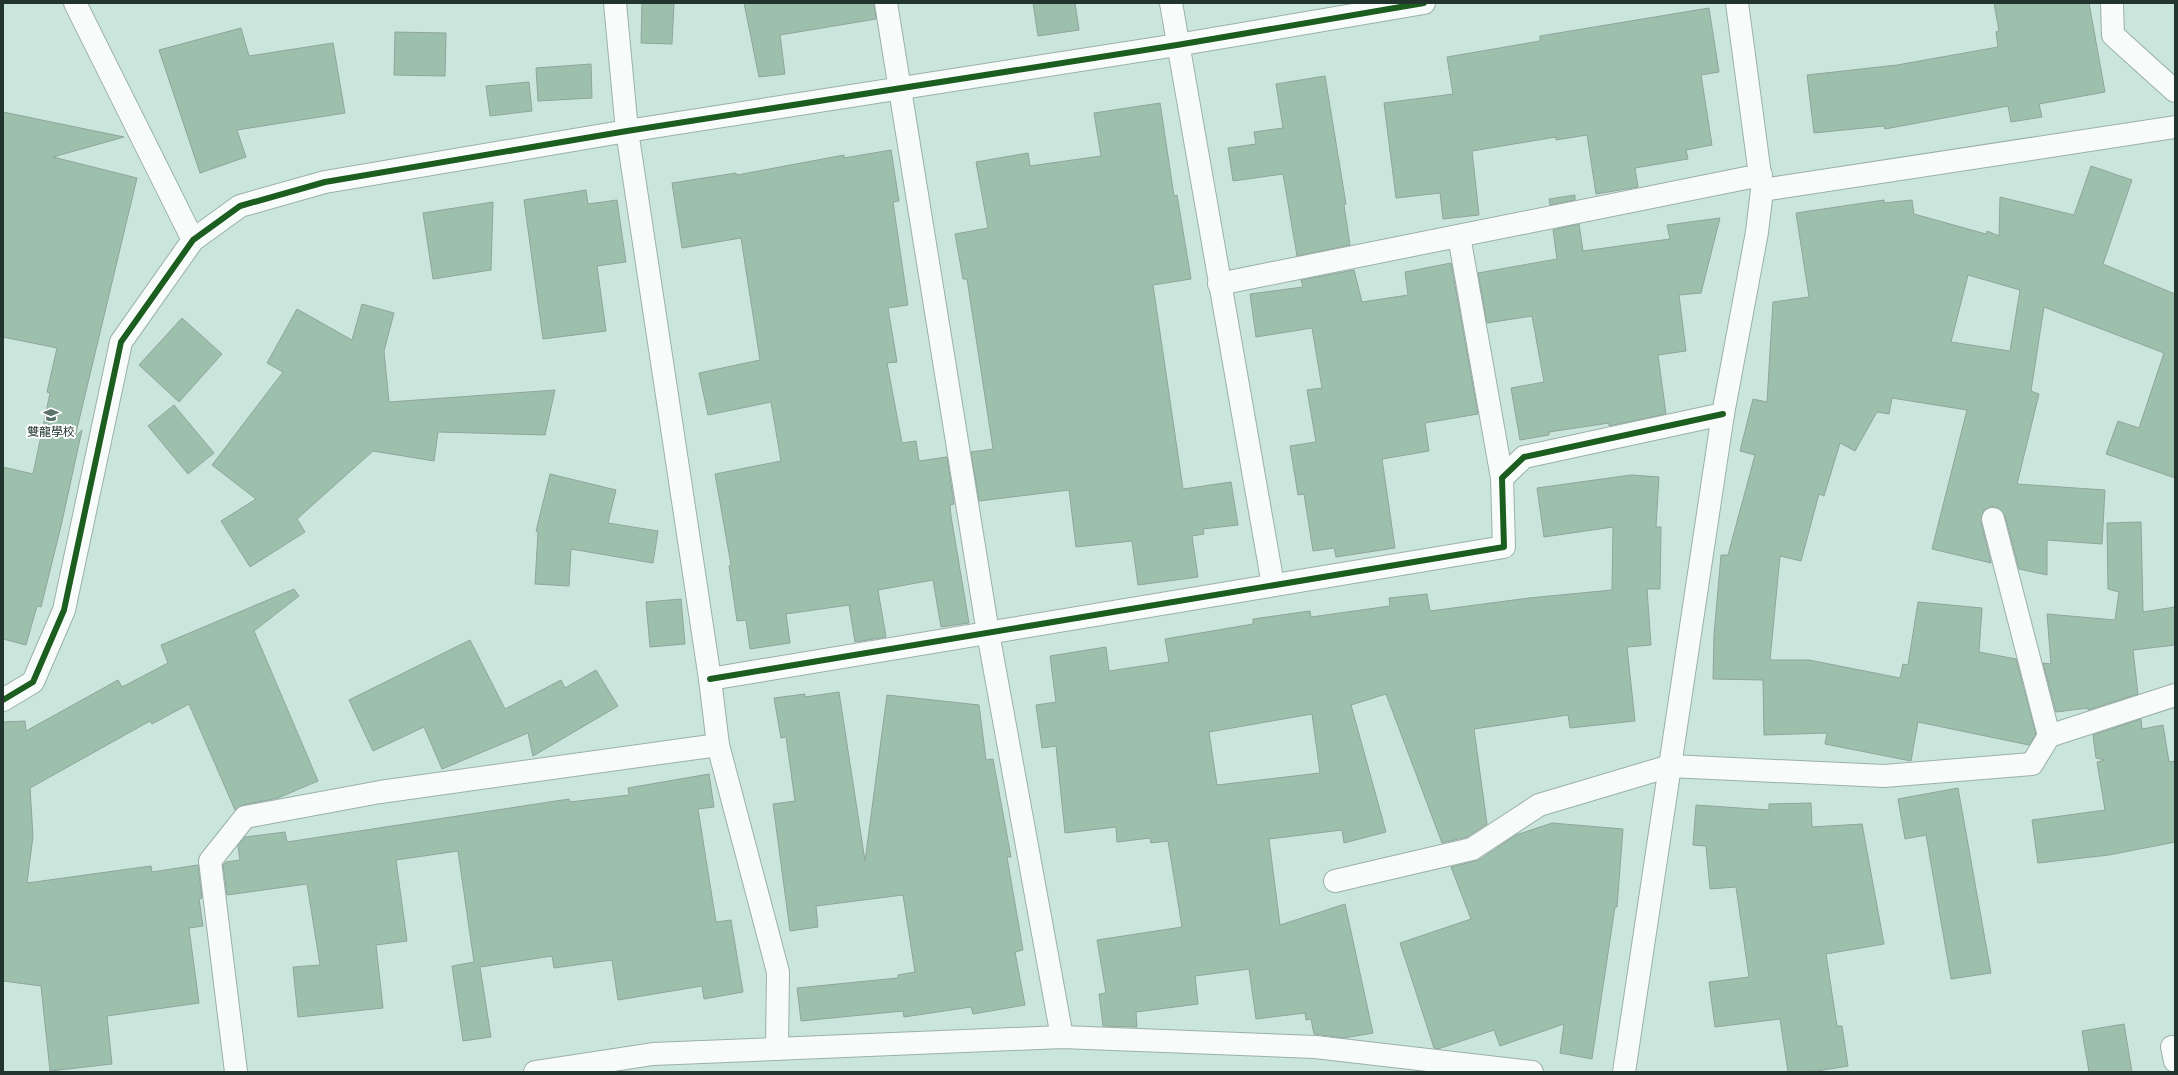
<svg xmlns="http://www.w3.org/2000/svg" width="2178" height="1075" font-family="'Alegreya Sans','Noto Sans SC',sans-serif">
  <rect width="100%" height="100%" fill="#cae6dc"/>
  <g fill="#9dc0ad" stroke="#91a49b" fill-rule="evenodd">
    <path d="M642 3H674L672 44 641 43Z"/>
    <path d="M744 3H874L876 19 780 35 785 74 759 77Z"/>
    <path d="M1033 3H1075L1079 30 1038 36Z"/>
    <path d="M1994 3H2089L2105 92 2039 104 2042 117 2011 122 2008 106 1885 129 1884 126 1814 133 1807 75 1897 65 1998 47 1996 32 1999 31Z"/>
    <path d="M1709 8 1719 72 1701 75 1712 145 1686 150 1688 159 1635 168 1638 187 1596 194 1587 135 1556 140V137L1472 151 1479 215 1443 219 1440 193 1396 198 1384 103 1453 94 1447 57 1540 41V36Z"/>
    <path d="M241 28 249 56 333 43 345 113 237 130 246 157 200 173 159 50Z"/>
    <path d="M395 32 446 33 445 76 394 75Z"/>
    <path d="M591 64 592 98 538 101 536 68Z"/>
    <path d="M1325 76 1346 204 1344 205 1350 245 1297 256 1283 174 1233 181 1228 148 1256 144 1254 132 1283 128 1276 84Z"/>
    <path d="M529 82 532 111 490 116 486 86Z"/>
    <path d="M1160 103 1174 196 1177 195 1191 279 1153 285 1183 489 1231 482 1238 525 1203 529 1204 534 1192 536 1198 577 1138 585 1132 541 1076 547 1069 490 979 501 971 452 993 449 967 279H963L955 234 988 228 976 162 1028 153 1030 166 1101 156 1094 113Z"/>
    <path d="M3 112 124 137 53 157 137 178 75 437 82 430 61 526 41 607 37 606 26 645 3 639V467L33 474 50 393 47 392 57 348 3 337Z"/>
    <path d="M891 150 899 201 893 202 908 305 888 308 897 362 887 363 902 443 916 441 919 461 947 457 954 504 950 505 951 516 969 623 941 627 933 580 878 590 886 637 855 642 849 605 786 614 790 643 750 649 746 620 737 621 729 566 731 565 715 474 781 461 771 402 708 415 699 373 760 360 741 238 682 248 672 183 736 173 737 175 844 155V158Z"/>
    <path d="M2091 166 2132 180 2103 264 2175 294V478L2106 454 2118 421 2139 428 2164 353 2044 307 2031 391 2039 394 2017 484 2105 490 2102 544 2047 540V575L2019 569 2005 516 1997 507H1990L1984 510 1981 522 1991 563 1932 549 1967 410 1892 398 1889 414 1877 412 1855 451 1840 443 1824 496 1819 494 1801 561 1780 556 1770 660H1809L1900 678 1903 664 1908 665 1918 602 1982 608 1979 652 2016 659 2036 734 2029 745 1918 722 1911 761 1825 744 1827 733 1764 735 1763 680 1713 679 1714 635 1721 555H1728L1755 455 1740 451 1753 399 1767 402 1773 302 1809 297 1796 213 1884 200V203L1912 200 1914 214 1986 234 1987 231 1999 236 2000 197 2074 215ZM1968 275 2020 290 2010 351 1951 342Z"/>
    <path d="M586 190 588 204 617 200 626 262 597 266 606 331 543 339 524 200Z"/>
    <path d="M1575 195V200L1550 205 1549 199Z"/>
    <path d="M493 202 491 270 433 279 423 213Z"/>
    <path d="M1720 218 1701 293 1679 295 1686 351 1658 355 1666 414 1609 426V423L1549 432V435L1520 440 1511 388 1544 382 1532 316 1487 323 1478 273 1557 259 1553 230 1579 224 1583 251 1670 239 1667 225Z"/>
    <path d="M1451 263 1478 414 1425 423 1429 451 1382 459 1395 548 1336 557 1334 548 1313 551 1304 494 1298 495 1290 446 1316 442 1307 390 1322 388 1312 328 1256 337 1250 294 1303 287 1301 280 1354 270 1362 302 1408 295 1405 272Z"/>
    <path d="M362 304 394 313 384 351 389 402 555 390 545 435 438 432 434 461 373 451 297 519 305 532 250 567 221 521 256 499 212 465 283 372 267 363 297 309 352 340Z"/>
    <path d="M182 318 222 354 179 402 139 365Z"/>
    <path d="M174 405 214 453 188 474 148 426Z"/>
    <path d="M550 474 616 490 608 523 658 531 653 563 571 549 569 586 535 584 538 532 536 531Z"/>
    <path d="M1631 475 1659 477 1656 527H1661L1660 589H1647L1651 645 1627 647 1635 721 1570 728 1568 715 1474 729 1487 824 1467 837 1442 843 1386 694 1351 705 1386 832 1344 843 1342 830 1269 839 1280 925 1345 904 1373 1033 1344 1038 1314 1034 1311 1019 1306 1020 1305 1013 1256 1019 1249 969 1195 976 1198 1004 1136 1012 1137 1027 1103 1026 1099 994 1106 993 1097 940 1182 927 1168 841 1151 843 1150 838 1117 842 1116 827 1065 833 1056 746 1042 748 1036 705 1056 702 1050 656 1106 647 1109 671 1169 662 1165 639 1253 624V619L1310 611 1311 617 1390 606 1389 598 1427 594 1430 611 1529 598 1612 590 1613 527 1544 537 1537 488ZM1312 714 1320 773 1217 785 1209 732Z"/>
    <path d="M2141 522 2143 612 2175 607V645L2133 650 2138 694 2088 710V708L2056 712 2043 663 2051 664 2047 614 2115 620 2119 592 2108 589 2107 523Z"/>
    <path d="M294 589 299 596 254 631 318 781 278 798 243 805 235 810 189 704 152 724 150 721 30 788 33 836 27 883 151 866 152 872 198 865 202 898 199 899 203 926 189 928 199 1003 107 1016 112 1064 50 1071 41 986 3 981V722L25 721 26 731 118 680 122 687 168 663 161 645Z"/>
    <path d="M681 599 685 644 650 647 646 602Z"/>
    <path d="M470 640 505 709 561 680 565 688 596 670 618 706 533 756 528 733 442 769 424 727 373 751 349 700Z"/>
    <path d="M839 692 865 861 887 695 979 705 986 760 993 759 1011 857H1007L1023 950 1015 952 1025 1005 973 1014 971 1007 904 1017 903 1011 801 1021 797 988 898 978V975L915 972 903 895 816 906 818 927 790 931 773 804 795 801 786 737 781 738 774 698 805 694V697Z"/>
    <path d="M2141 719 2142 729 2163 725 2169 762 2175 761V842L2109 855 2038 863 2032 820 2105 810 2097 762 2105 760 2096 758 2093 735Z"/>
    <path d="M709 774 714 807 698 809 716 922 731 920 743 992 704 999 702 986 618 1000 612 960 554 968 552 956 480 967 491 1037 463 1041 452 966 474 962 458 851 396 860 407 941 376 945 383 1008 298 1017 293 967 320 965 307 884 227 895 223 865 226 862 240 860 238 846 245 837 285 832 287 842 569 799 570 802 629 795 628 788Z"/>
    <path d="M1958 788 1991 973 1951 979 1926 835 1905 839 1898 799Z"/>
    <path d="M1811 803 1812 827 1862 824 1884 944 1826 954 1837 1026H1842L1848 1066 1811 1072H1788L1780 1019 1715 1027 1709 982 1749 977 1736 887 1710 889 1706 846 1693 845 1696 805 1769 810V804Z"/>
    <path d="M1552 823 1623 829 1617 907H1615L1592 1059 1560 1053 1564 1024 1500 1046 1494 1030 1438 1049 1434 1048 1400 943 1471 919 1451 867 1479 860 1516 835Z"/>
    <path d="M2124 1024 2132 1072H2089L2082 1031Z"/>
  </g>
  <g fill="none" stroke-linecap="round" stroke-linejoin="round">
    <defs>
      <g id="street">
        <path d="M75 3 193 240"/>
        <path d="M615 3 627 131 710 679 718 745 778 972 777 1049"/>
        <path d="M886 3 988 633 1062 1037"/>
        <path d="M1171 3 1273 585"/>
        <path d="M2112 3 2113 35 2175 91"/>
        <path d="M1762 190 2175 127"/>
        <path d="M1459 236 1502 478"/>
        <path d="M1219 284 1761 175"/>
        <path d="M1993 519 2049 736"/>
        <path d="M710 679 1504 547 1502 478 1524 457 1723 414"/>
        <path d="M3 700 33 682 64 610 121 342 193 240 240 206 325 182 627 131 1177 45 1424 3"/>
        <path d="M1335 881 1472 849 1539 805 1670 766 1884 776 2032 764 2049 736 2175 695"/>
        <path d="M2172 1047 2175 1061"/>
        <path d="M236 1072 210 861 245 817 380 792 718 745"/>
        <path d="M535 1072 653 1054 1062 1037 1315 1047 1532 1072"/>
      </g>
      <path id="secondary" d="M1624 1072 1723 414 1757 232 1762 190 1737 3"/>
    </defs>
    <use href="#street" stroke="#9bb0a9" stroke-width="24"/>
    <use href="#secondary" stroke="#9bb0a9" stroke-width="24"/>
    <use href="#street" stroke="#f7fbfa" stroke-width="22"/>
    <use href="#secondary" stroke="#f7fbfa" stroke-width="22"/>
    <defs>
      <g id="cycleway">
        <path d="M710 679 1504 547 1502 478 1524 457 1723 414"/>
        <path d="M3 700 33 682 64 610 121 342 193 240 240 206 325 182 627 131 1177 45 1424 3"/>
      </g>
    </defs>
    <use href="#cycleway" stroke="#fff" stroke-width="8"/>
    <use href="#cycleway" stroke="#1b5e20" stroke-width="6"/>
  </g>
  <defs>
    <symbol id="school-bare" viewBox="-9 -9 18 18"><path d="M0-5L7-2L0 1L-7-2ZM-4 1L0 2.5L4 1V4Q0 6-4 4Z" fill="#5c736b" stroke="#fff" stroke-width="2.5" paint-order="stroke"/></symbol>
  </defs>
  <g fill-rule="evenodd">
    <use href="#school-bare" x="40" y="404" width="22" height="22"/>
  </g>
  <g text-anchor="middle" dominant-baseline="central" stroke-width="4" stroke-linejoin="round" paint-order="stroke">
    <g font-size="12" fill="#21352e" stroke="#fff">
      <text x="51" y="432">雙龍學校</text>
    </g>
  </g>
  <rect width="2178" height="1075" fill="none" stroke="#21352e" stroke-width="8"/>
</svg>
